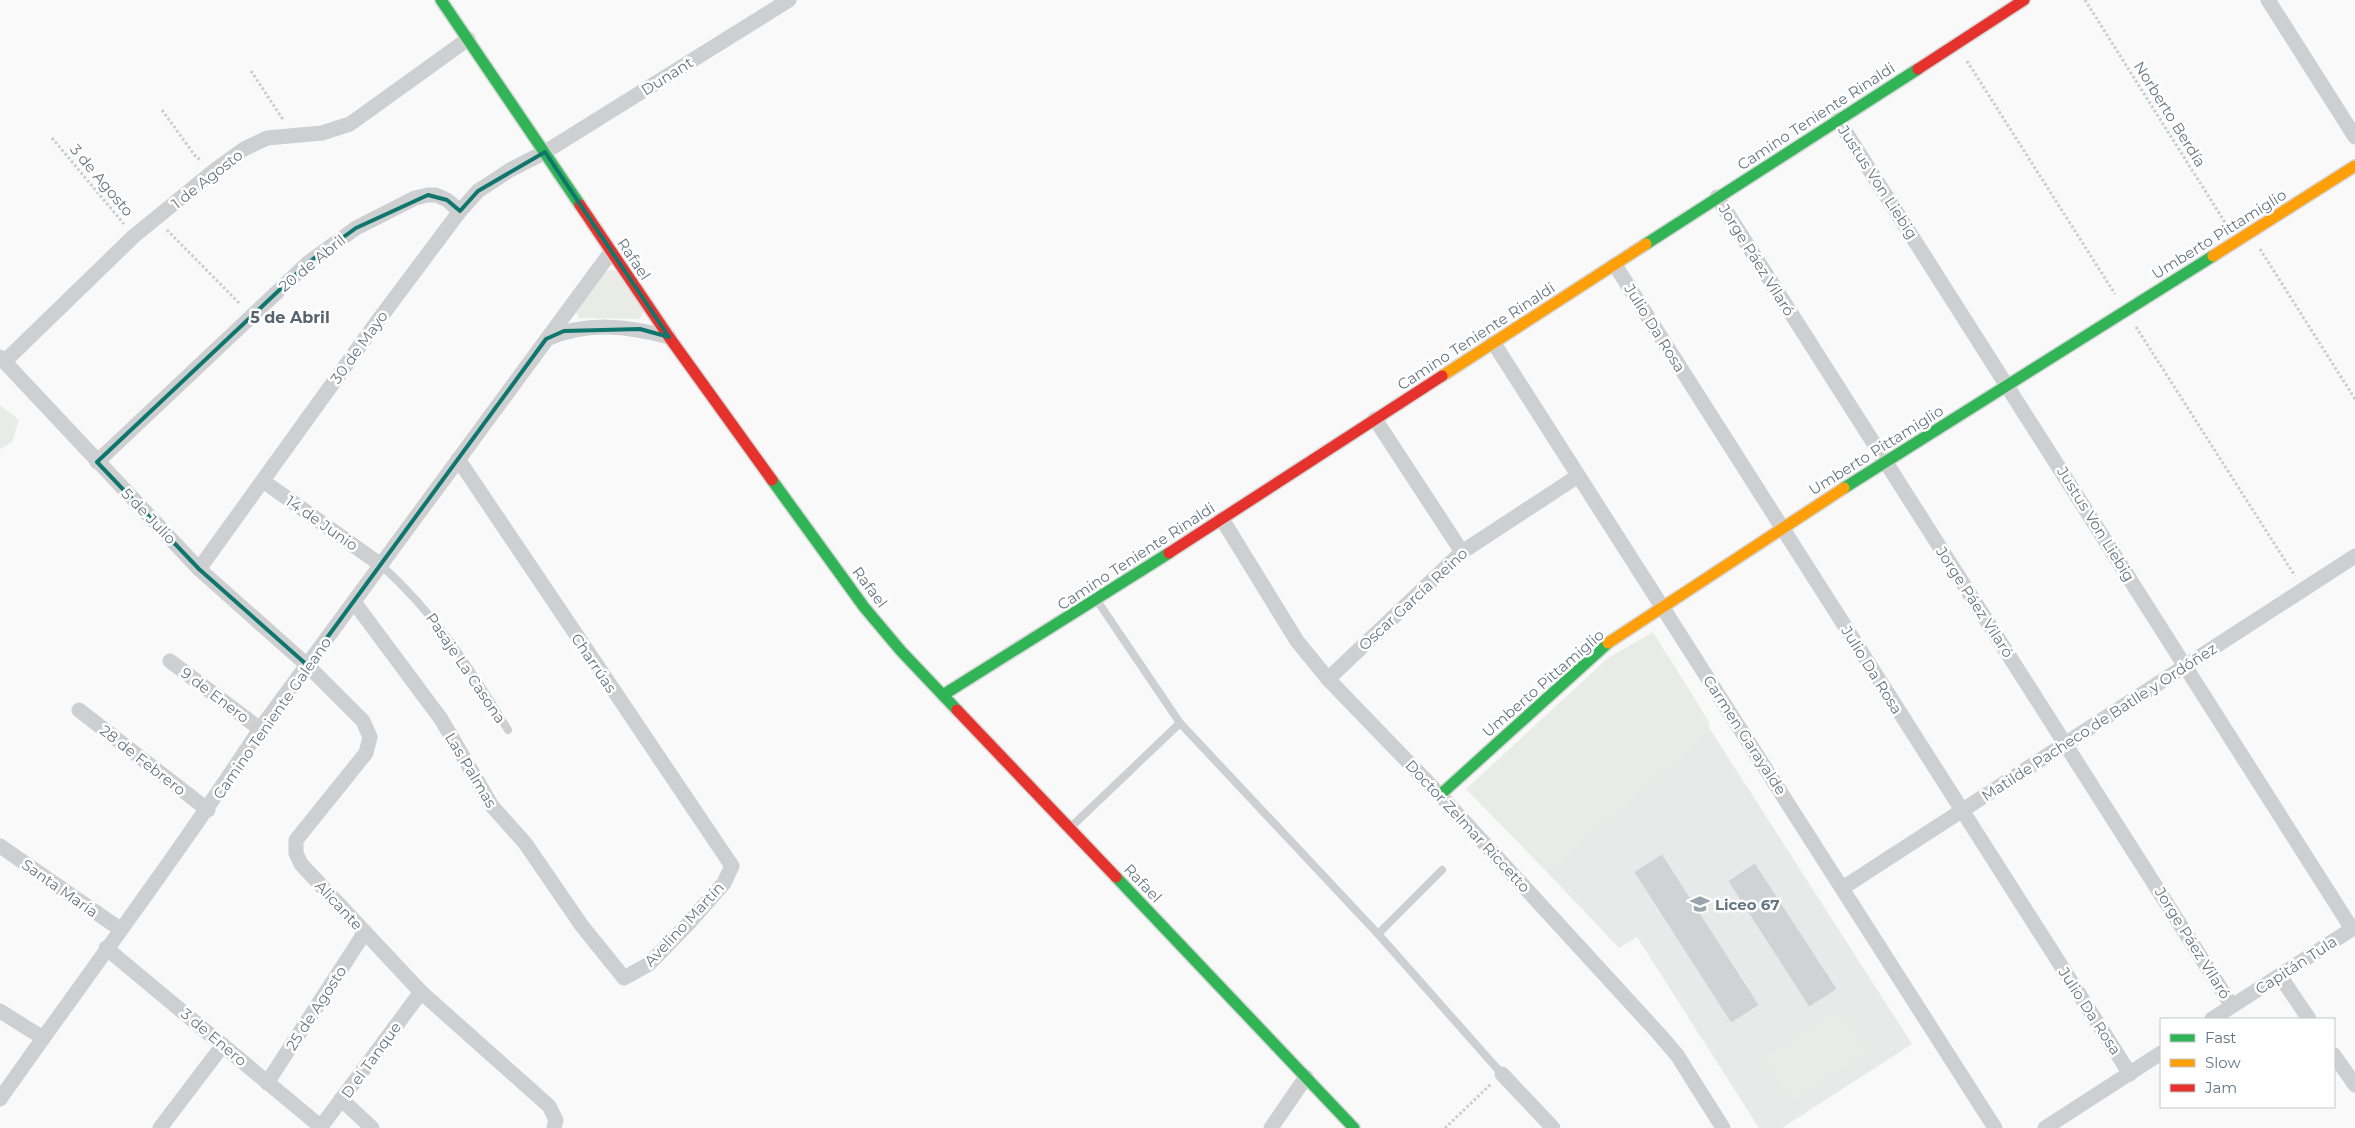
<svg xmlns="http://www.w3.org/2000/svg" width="2355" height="1128" font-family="Montserrat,sans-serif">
  <rect width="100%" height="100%" fill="#f9f9f9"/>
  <path fill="#e8e9e9" d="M1710 729 1912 1044 1782 1128H1759L1637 937 1619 948 1546 871Z"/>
  <g fill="#e8ebe6">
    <path d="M610 270 616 271 644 310 640 319 579 318 576 312 605 271Z"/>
    <path d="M0 405 19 420 12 442 0 449Z"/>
    <path d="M1653 632 1708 720 1710 729 1546 871 1466 789 1608 658Z"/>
    <path d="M1839 1010 1867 1052 1792 1101 1765 1058Z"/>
  </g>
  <g fill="#d0d2d3" stroke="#e8e8e8">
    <path d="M1662 854 1759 1005 1731 1023 1634 872Z"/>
    <path d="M1755 863 1837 989 1809 1007 1728 881Z"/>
  </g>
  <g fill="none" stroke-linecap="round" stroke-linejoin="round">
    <defs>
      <g id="fast">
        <path d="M441 0 580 205"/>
        <path d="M1646 244 1918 69"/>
        <path d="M772 480 864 607 901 651 957 710"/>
        <path d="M1844 488 2213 256"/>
        <path d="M943 695 1169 553"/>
        <path d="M1440 795 1608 643"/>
        <path d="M1116 877 1354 1128"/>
      </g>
      <g id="slow">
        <path d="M2213 256 2355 166"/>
        <path d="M1442 376 1646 244"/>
        <path d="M1608 643 1844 488"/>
      </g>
      <g id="jam">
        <path d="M1918 69 2024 0"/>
        <path d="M580 205 669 337 772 480"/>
        <path d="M1169 553 1442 376"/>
        <path d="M957 710 1116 877"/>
      </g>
    </defs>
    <use href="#fast" stroke="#d5d6d7" stroke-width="14"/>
    <use href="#slow" stroke="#d5d6d7" stroke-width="14"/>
    <use href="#jam" stroke="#d5d6d7" stroke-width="14"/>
    <g stroke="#cbcccd" stroke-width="3" stroke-dasharray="2.5 2.5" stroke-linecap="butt">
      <path d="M2085 0 2226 224"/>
      <path d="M1967 61 2115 294"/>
      <path d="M251 71 284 121"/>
      <path d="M162 110 196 157 202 161"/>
      <path d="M52 138 124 224"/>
      <path d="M167 230 240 304"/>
      <path d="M2260 249 2355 399"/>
      <path d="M2136 327 2295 576"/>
      <path d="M1445 1128 1491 1084"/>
    </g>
    <g stroke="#cecfd0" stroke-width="8">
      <path d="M381 565C435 614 470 667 508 730"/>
      <path d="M1096 599 1180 723 1378 934 1502 1074"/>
      <path d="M1071 827 1180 723"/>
      <path d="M1378 934 1442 870"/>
    </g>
    <g stroke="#cecfd0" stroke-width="15">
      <path d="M2268 0 2355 137"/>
      <path d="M1838 120 2352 929"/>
      <path d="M1717 197 2232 1006"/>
      <path d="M1615 265 2130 1074"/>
      <path d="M547 339C587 321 628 326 669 337"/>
      <path d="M1493 342 1995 1128"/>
      <path d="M0 357 199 569 307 665 363 721 370 737 366 753 296 840V853L301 864 421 992 549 1106 556 1120 554 1128"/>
      <path d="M4 362 134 236 215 170 244 149 267 138 322 133 350 124 468 39"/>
      <path d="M1375 419 1462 552"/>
      <path d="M97 462 309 262 356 228 415 198 428 195H436L447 200 460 211"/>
      <path d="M263 481 381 565"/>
      <path d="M1222 519 1297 641 1328 679 1440 795 1659 1034 1677 1055 1723 1128"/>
      <path d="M199 569 377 322 460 211 478 191 510 170 545 152 789 0"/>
      <path d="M354 602 441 719 492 806 525 843 582 926 624 978 649 964 688 924 724 883 732 866 458 459"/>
      <path d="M170 661 260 729"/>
      <path d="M1328 679 1462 552 1578 476"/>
      <path d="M79 710 208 810"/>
      <path d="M0 846 120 929"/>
      <path d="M1844 887 2355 556"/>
      <path d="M106 948 321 1127"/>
      <path d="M2280 976 2309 1019"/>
      <path d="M0 1011 43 1038"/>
      <path d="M2212 1019 2355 927"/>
      <path d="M2334 1055 2355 1085"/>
      <path d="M1502 1074 1553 1128"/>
      <path d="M267 1083 365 932"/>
      <path d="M0 1099C87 975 178 855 260 729L611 252"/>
      <path d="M341 1099 372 1128"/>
      <path d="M160 1128 223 1045"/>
      <path d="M320 1128 421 992"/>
      <path d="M1271 1128 1306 1077"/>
      <path d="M2045 1128 2161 1053"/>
    </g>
    <use href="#fast" stroke="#30b455" stroke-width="11"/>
    <use href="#slow" stroke="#ff9f0a" stroke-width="11"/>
    <use href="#jam" stroke="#e5322d" stroke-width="11"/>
  </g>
  <path fill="none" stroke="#0f766e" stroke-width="4" stroke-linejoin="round" d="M545 152 669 337 640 329 564 331 546 339 307 665 199 569 97 462 309 262 356 228 428 195 447 200 460 211 478 191Z"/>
  <defs>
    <symbol id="school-bare" viewBox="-9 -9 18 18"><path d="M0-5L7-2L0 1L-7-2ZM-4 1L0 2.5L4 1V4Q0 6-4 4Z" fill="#99a4ac" stroke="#fff" stroke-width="2.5" paint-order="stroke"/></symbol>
  </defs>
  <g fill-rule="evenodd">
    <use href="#school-bare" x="1686" y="890" width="28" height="28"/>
  </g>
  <g text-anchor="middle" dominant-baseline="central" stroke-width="5" stroke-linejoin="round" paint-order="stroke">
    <g font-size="15" fill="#657683" stroke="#fff">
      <text transform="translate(667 76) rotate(-32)">Dunant</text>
      <text transform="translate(2170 114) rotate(58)">Norberto Berdía</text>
      <text transform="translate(1816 116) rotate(-33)">Camino Teniente Rinaldi</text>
      <text transform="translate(207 179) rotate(-38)">1 de Agosto</text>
      <text transform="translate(102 180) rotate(50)">3 de Agosto</text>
      <text transform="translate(1878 182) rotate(57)">Justus Von Liebig</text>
      <text transform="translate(2219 234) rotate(-32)">Umberto Pittamiglio</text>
      <text transform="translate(634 259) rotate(56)">Rafael</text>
      <text transform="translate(1757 260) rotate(58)">Jorge Páez Vilaró</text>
      <text transform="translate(312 263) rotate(-39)">20 de Abril</text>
      <text transform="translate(1655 328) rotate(58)">Julio Da Rosa</text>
      <text transform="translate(1476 336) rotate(-33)">Camino Teniente Rinaldi</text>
      <text transform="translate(359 347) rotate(-54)">30 de Mayo</text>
      <text transform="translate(1876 450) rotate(-32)">Umberto Pittamiglio</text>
      <text transform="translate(149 516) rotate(46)">5 de Julio</text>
      <text transform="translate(322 523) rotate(35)">14 de Junio</text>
      <text transform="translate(2096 524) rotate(58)">Justus Von Liebig</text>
      <text transform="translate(1136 556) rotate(-33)">Camino Teniente Rinaldi</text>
      <text transform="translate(870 587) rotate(53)">Rafael</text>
      <text transform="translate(1413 599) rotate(-43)">Oscar García Reino</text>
      <text transform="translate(1975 602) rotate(57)">Jorge Páez Vilaró</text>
      <text transform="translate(594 663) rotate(56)">Charrúas</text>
      <text transform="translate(466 668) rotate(56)">Pasaje La Casona</text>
      <text transform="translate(1872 670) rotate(58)">Julio Da Rosa</text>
      <text transform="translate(1543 683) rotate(-41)">Umberto Pittamiglio</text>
      <text transform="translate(215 695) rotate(37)">9 de Enero</text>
      <text transform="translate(272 718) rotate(-55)">Camino Teniente Galeano</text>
      <text transform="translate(2099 722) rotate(-33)">Matilde Pacheco de Batlle y Ordóñez</text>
      <text transform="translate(1745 735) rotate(57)">Carmen Garayalde</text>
      <text transform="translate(143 760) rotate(38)">28 de Febrero</text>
      <text transform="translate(471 770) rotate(59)">Las Palmas</text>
      <text transform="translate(1468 826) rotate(47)">Doctor Zelmar Riccetto</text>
      <text transform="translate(1143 883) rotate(46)">Rafael</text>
      <text transform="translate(60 888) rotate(35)">Santa María</text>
      <text transform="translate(339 905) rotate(47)">Alicante</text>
      <text transform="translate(684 924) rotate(-47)">Avelino Martín</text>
      <text transform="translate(2193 943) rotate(58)">Jorge Páez Vilaró</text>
      <text transform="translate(2296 965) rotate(-33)">Capitán Tula</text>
      <text transform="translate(316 1008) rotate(-57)">25 de Agosto</text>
      <text transform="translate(2090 1011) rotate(57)">Julio Da Rosa</text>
      <text transform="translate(214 1037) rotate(40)">3 de Enero</text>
      <text transform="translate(371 1060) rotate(-54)">D el Tanque</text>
    </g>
    <g font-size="15" font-weight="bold" fill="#657683" stroke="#fff" text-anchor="start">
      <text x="1715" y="904">Liceo 67</text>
    </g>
    <g font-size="16" font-weight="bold" fill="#57646e" stroke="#fff">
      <text x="290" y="317">5 de Abril</text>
    </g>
  </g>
  <rect x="2160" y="1018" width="175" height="90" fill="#ffffff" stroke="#c1c8cd"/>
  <rect x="2170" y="1034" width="25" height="8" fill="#30b455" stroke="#c1c8cd"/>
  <text x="2205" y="1043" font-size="15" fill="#657683">Fast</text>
  <rect x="2170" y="1059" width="25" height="8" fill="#ff9f0a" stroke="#c1c8cd"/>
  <text x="2205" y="1068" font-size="15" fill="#657683">Slow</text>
  <rect x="2170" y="1084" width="25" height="8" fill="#e5322d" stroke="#c1c8cd"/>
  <text x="2205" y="1093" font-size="15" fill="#657683">Jam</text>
</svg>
